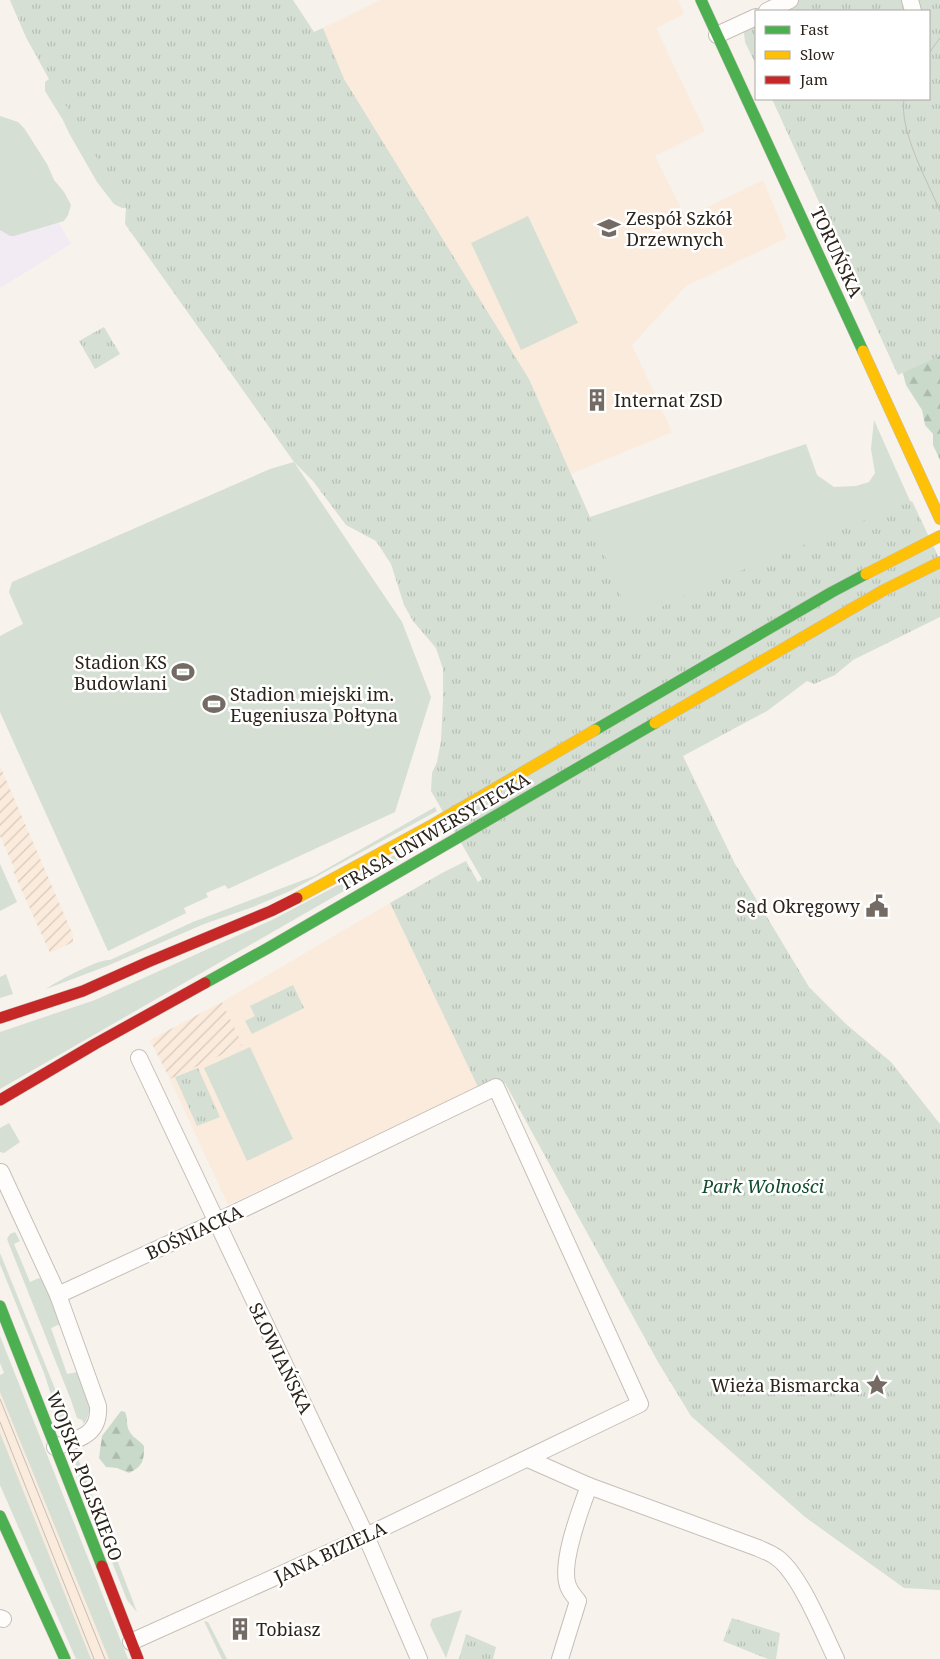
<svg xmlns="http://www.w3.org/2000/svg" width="940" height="1659" font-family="'Noto Serif',serif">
  <defs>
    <pattern id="industrial-furrows" width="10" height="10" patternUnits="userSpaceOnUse" patternTransform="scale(1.25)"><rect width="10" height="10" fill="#fbebdc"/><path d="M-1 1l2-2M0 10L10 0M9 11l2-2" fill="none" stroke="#d7c9bc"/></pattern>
    <pattern id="forest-firs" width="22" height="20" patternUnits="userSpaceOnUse" patternTransform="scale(1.25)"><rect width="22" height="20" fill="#c9daca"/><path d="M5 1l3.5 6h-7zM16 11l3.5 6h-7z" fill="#adbbad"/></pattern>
    <pattern id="park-tufts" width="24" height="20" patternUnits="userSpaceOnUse" patternTransform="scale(1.25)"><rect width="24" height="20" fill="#d5dfd4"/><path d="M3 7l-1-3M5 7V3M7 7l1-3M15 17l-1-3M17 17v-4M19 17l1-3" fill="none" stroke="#b7bfb5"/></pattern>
  </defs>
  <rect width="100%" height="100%" fill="#f7f2ec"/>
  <path fill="#f2ebf4" d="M0 123 71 244 0 288Z"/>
  <g fill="url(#industrial-furrows)">
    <path d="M0 766 73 935V942L50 953 13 871 15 870 0 836Z"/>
    <path d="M222 1002 243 1045 170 1079 150 1040Z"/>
  </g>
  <g fill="#fbebdc">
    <path d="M380 0H678L684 14 656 28 705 131 655 156 686 218 763 180 787 238 686 286 632 345 672 432 571 474 529 379 343 79 323 28Z"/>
    <path d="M390 903 419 959 478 1087 228 1205 170 1079 243 1045 222 1002Z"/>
    <path d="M0 1392 109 1659H91L0 1433Z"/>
  </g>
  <g fill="#d5dfd4">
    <path d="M10 0 126 208H122L114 204 97 182 69 133 63 120 45 91V82L49 79 27 39Z"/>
    <path d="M0 116 18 122 24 128 47 164 54 180 64 192 71 205 68 215 64 221 14 236H10L0 230Z"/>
    <path d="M528 216 578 323 521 350 471 243Z"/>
    <path d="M874 420 918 519 627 629 590 517 806 444 817 475 834 487 856 486 869 482 875 473 871 449Z"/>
    <path d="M294 462 402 622 431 697 395 812 228 889 225 885 206 893 208 897 184 908 186 913 108 951 0 712V636L23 624 9 592 12 582 270 469Z"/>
    <path d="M540 778 0 1089V1032L95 1000 274 919Z"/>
    <path d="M435 807 437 811 290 891 253 907 204 924 107 966 46 989C55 982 100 958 110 960L193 922 314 876Z"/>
    <path d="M0 864 17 902 0 911Z"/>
    <path d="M6 974 13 994 0 998V977Z"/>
    <path d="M250 1047 293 1139 247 1161 204 1068Z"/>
    <path d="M9 1123 20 1142 4 1153 0 1152V1128Z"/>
    <path d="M15 1232 20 1241 14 1244 30 1282 39 1278 44 1280 61 1321 60 1324 51 1328 67 1374 78 1372C85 1389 96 1407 84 1424L82 1420 77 1418 71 1400 7 1239 10 1234Z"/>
    <path d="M0 1253 62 1406 68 1430 60 1422 44 1373 0 1264Z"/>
    <path d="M0 1336 128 1659H109L0 1392V1375L4 1373 0 1363Z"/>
    <path d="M0 1433 91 1659H76L0 1485Z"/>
    <path d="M76 1454 83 1471 137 1612 127 1600 74 1465Z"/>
    <path d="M462 1610 446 1658 430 1625 432 1619Z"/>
    <path d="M204 1621 208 1622 227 1659H222Z"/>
  </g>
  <g fill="url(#forest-firs)">
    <path d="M940 329V460L933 445V434L925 425 922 410 906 385 895 343Z"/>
    <path d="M121 1411 125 1412C128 1418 126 1422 128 1428 130 1436 139 1440 144 1446 144 1461 143 1466 129 1473L117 1468 106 1467 99 1458 102 1436Z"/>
  </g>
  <g fill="url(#park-tufts)">
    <path d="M10 0H293L314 32 323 28 344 79 529 379 590 517 631 621 720 579 912 501 940 560V617L853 660 835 675 814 684 807 681 767 711 683 756 735 864 809 987 846 1024 891 1062 940 1124V1590L904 1588 805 1517 691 1416 658 1362 505 1083 496 1087H478L390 903 442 873 466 861 478 882 482 879 431 791 432 773 437 762 441 741 443 699V669L436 648 413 621 404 605 391 564 376 541 346 525 313 481 294 462 125 224 126 208 27 39Z"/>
    <path d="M790 0H940V356L898 375 772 99H929V11H767Z"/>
    <path d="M756 17V65L745 42 743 23Z"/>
    <path d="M104 327 120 354 95 369 79 341Z"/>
    <path d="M293 985 304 1008 252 1034 245 1021 255 1016 250 1006Z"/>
    <path d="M198 1068 220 1117 197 1126 175 1077Z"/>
    <path d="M732 1618 780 1633 776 1659H768L723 1641Z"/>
    <path d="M466 1634 496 1647 493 1659H459Z"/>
  </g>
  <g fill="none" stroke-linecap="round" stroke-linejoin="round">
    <defs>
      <g id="street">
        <path d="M910 0 913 11"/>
        <path d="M767 11 790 0"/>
        <path d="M717 35 756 17"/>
        <path d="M139 1058 366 1536 419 1659"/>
        <path d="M1 1172 58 1295 98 1406C100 1436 78 1439 55 1447"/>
        <path d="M58 1295 216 1222 496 1087 640 1404 366 1536 131 1642"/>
        <path d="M528 1459 589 1486 758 1548C764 1551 771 1553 776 1557 799 1572 823 1632 836 1659"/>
        <path d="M0 1618 3 1619"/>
        <path d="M560 1659 578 1601C575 1597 571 1593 569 1588 558 1567 581 1508 589 1486"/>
      </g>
      <g id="fast">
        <path d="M701 0 863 351"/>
        <path d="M595 730 832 592 866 574"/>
        <path d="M205 983 268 948 655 723"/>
        <path d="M0 1306 102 1566"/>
        <path d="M0 1516 65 1659"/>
      </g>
      <g id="slow">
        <path d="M863 351 940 519"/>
        <path d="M866 574 940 536"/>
        <path d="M655 723 884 590 940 562"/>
        <path d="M297 898 432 825 595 730"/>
      </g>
      <g id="jam">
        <path d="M0 1018 83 991 148 962 271 911 297 898"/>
        <path d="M0 1100 95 1044 205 983"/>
        <path d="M102 1566 138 1659"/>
      </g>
    </defs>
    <use href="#street" stroke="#c6bfb8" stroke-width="18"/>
    <use href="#fast" stroke="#c6bfb8" stroke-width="12"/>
    <use href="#slow" stroke="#c6bfb8" stroke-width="12"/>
    <use href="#jam" stroke="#c6bfb8" stroke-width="12"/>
    <use href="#street" stroke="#fefdfc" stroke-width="16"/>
    <use href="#fast" stroke="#4caf50" stroke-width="11"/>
    <use href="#slow" stroke="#ffc107" stroke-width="11"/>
    <use href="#jam" stroke="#c62828" stroke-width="11"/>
    <g stroke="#c1bfbc" stroke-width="1">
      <path d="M929 53 940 38"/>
      <path d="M904 99C899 131 927 180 940 211"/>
      <path d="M0 1399 105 1659"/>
      <path d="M0 1422 94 1659"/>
    </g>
  </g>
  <defs>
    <symbol id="university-bare" viewBox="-9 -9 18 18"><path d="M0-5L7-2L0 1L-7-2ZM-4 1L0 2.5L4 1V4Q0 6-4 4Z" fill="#736b64" stroke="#fff" stroke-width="2.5" paint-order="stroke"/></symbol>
    <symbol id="building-bare" viewBox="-9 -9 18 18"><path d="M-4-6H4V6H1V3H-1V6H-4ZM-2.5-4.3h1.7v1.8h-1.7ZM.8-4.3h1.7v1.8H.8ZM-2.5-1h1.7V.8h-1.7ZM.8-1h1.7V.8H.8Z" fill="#736b64" stroke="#fff" stroke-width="2.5" paint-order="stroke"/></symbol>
    <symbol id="stadium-bare" viewBox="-9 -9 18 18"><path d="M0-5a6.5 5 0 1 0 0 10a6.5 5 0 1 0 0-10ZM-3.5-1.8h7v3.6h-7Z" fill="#736b64" stroke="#fff" stroke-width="2.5" paint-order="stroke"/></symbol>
    <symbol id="civic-bare" viewBox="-9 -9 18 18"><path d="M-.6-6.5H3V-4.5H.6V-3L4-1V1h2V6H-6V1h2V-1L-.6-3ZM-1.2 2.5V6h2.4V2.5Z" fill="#736b64" stroke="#fff" stroke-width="2.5" paint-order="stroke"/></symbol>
    <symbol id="sight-bare" viewBox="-9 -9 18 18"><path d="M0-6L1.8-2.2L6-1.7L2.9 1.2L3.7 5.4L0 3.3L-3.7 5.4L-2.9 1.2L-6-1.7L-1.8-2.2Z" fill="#736b64" stroke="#fff" stroke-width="2.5" paint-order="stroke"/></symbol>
  </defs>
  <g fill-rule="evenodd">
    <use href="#university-bare" x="593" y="212" width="32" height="32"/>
    <use href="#building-bare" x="581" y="384" width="32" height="32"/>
    <use href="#stadium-bare" x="167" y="656" width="32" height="32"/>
    <use href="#stadium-bare" x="198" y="688" width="32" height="32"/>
    <use href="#civic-bare" x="861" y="890" width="32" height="32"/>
    <use href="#sight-bare" x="861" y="1369" width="32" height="32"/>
    <use href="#building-bare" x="224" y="1613" width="32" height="32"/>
  </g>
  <g text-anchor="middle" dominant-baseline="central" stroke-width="5" stroke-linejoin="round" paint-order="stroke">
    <g font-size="18" fill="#2c231a" stroke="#fff" text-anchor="start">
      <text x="626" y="218">Zespół Szkół<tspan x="626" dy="21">Drzewnych</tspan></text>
      <text x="614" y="400">Internat ZSD</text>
      <text x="167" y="662" text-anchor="end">Stadion KS<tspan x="167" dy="21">Budowlani</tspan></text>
      <text x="230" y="694">Stadion miejski im.<tspan x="230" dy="21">Eugeniusza Połtyna</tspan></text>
      <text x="860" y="906" text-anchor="end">Sąd Okręgowy</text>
      <text x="860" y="1385" text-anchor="end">Wieża Bismarcka</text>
      <text x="256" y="1629">Tobiasz</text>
    </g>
    <g font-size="18" fill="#2c231a" stroke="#fff">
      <text transform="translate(837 252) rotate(65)">TORUŃSKA</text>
      <text transform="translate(434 831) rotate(-30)">TRASA UNIWERSYTECKA</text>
      <text transform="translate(194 1232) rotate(-25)">BOŚNIACKA</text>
      <text transform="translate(281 1358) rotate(64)">SŁOWIAŃSKA</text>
      <text transform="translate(85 1476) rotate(69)">WOJSKA POLSKIEGO</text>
      <text transform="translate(330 1552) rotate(-25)">JANA BIZIELA</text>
    </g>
    <g font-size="18" font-style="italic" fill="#104c2e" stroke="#fff">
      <text x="763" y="1186">Park Wolności</text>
    </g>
  </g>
  <rect x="755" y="10" width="175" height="90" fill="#ffffff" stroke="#aba7a3"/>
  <rect x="765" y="26" width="25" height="8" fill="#4caf50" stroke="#aba7a3"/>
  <text x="800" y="35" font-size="15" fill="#2c231a">Fast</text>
  <rect x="765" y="51" width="25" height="8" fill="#ffc107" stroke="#aba7a3"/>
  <text x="800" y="60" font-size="15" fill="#2c231a">Slow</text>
  <rect x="765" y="76" width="25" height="8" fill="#c62828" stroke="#aba7a3"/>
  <text x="800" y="85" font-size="15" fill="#2c231a">Jam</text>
</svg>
